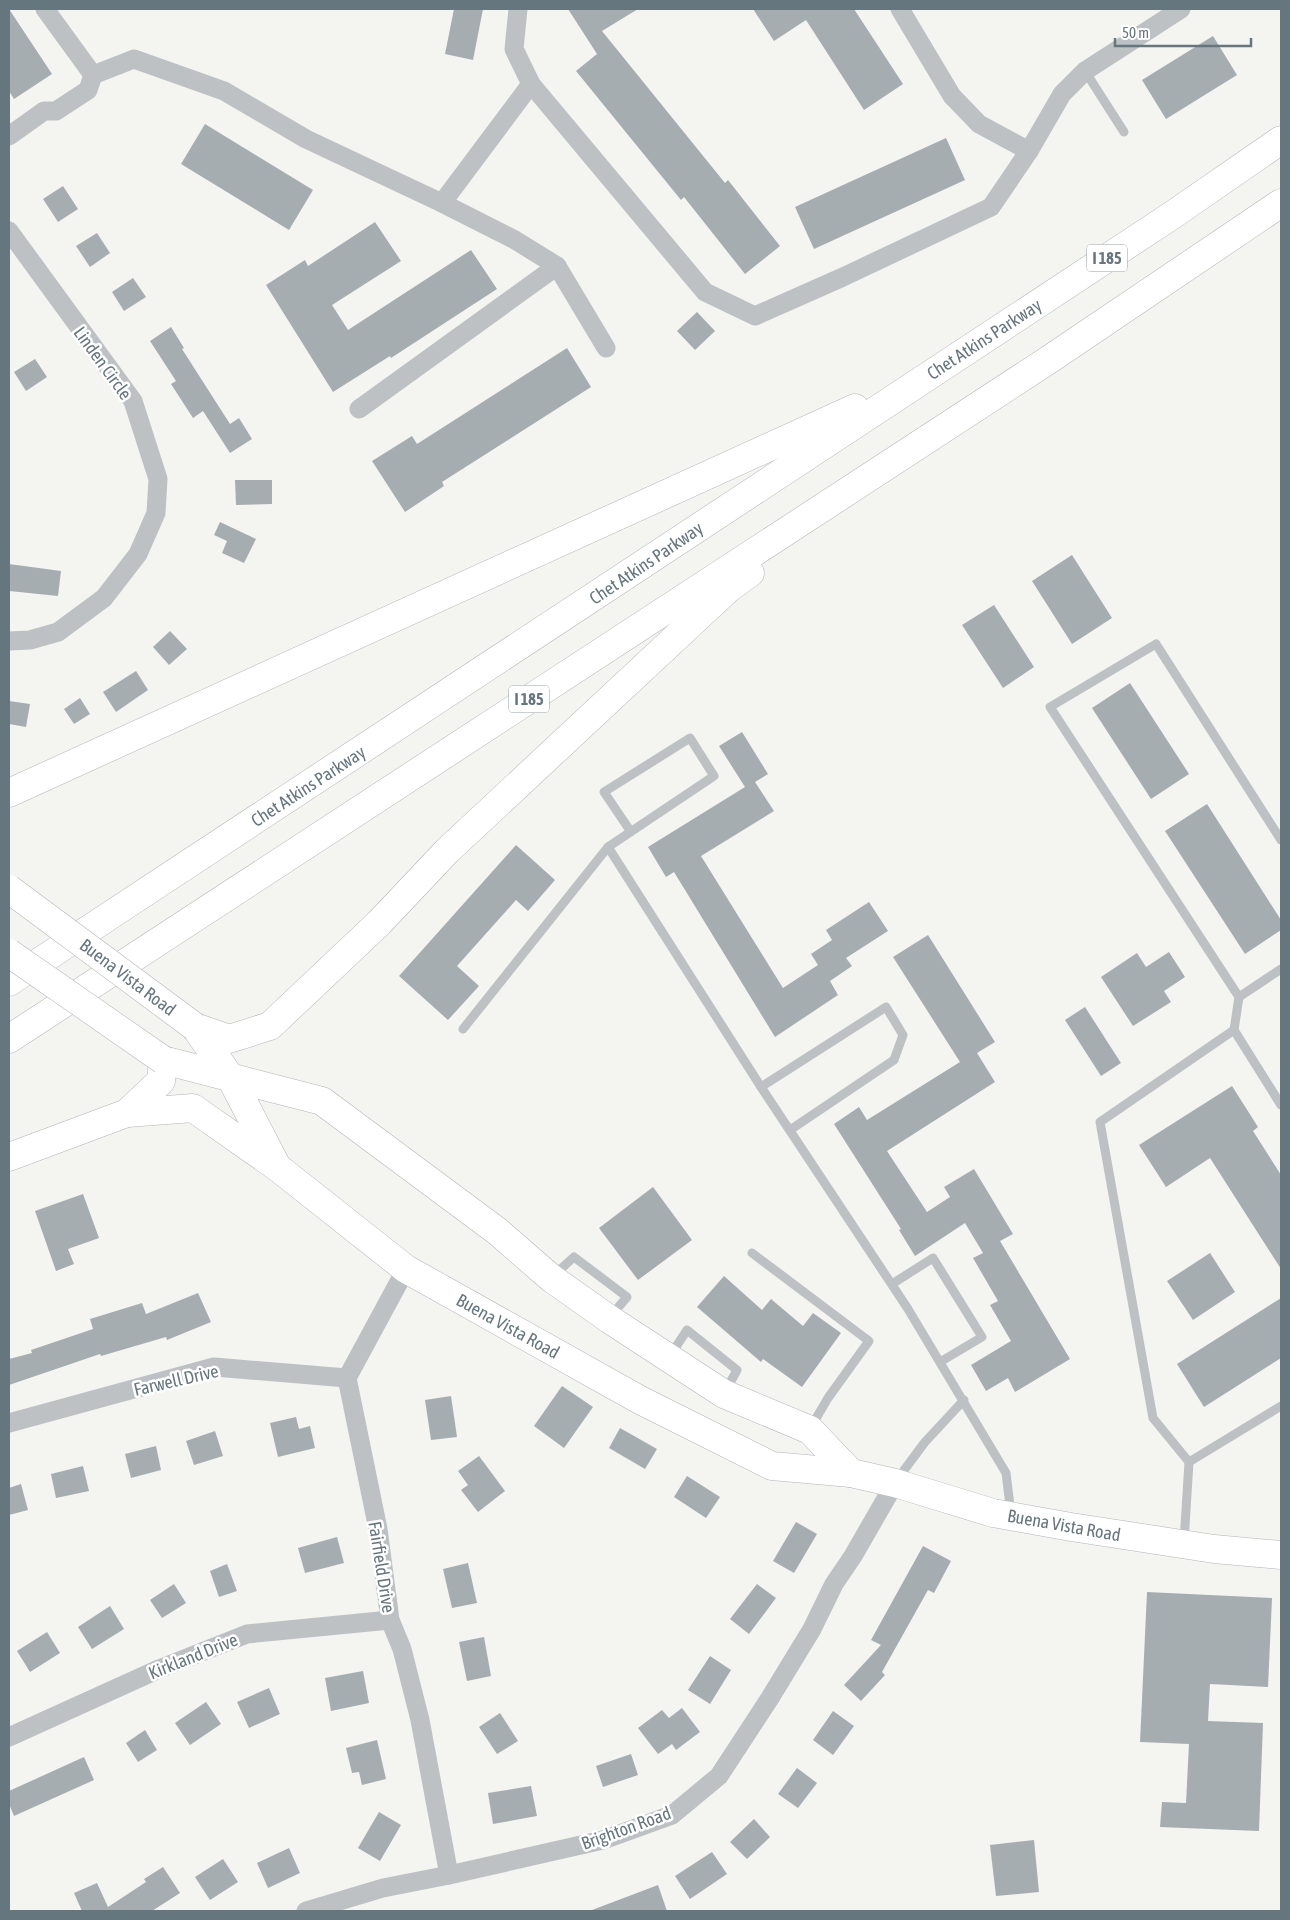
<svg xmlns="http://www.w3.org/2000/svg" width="1290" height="1920" font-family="'Asap Condensed',sans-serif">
  <rect width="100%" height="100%" fill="#f4f4f1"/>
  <g fill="#a6adb1">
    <path d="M9 9 52 74 14 99 9 91Z"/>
    <path d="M454 9H483L473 60 445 54Z"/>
    <path d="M568 9H638L602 31 725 183 728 180 780 246 745 274 684 197 681 200 576 71 597 54Z"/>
    <path d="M753 9H854L903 84 864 110 806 20 774 41Z"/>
    <path d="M1213 36 1237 75 1166 119 1142 80Z"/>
    <path d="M205 124 313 190 289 230 181 164Z"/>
    <path d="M946 138 965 180 814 249 795 207Z"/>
    <path d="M63 186 78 209 58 222 43 199Z"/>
    <path d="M375 222 401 261 332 305 348 330 471 250 497 289 391 358 390 356 333 392 266 285 305 260 308 266Z"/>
    <path d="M97 233 110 253 90 267 76 246Z"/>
    <path d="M133 278 146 297 124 311 112 292Z"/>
    <path d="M697 312 715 331 695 350 677 331Z"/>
    <path d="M171 327 184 348 182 349 230 424 239 418 252 439 230 453 203 411 193 418 171 384 176 381 150 341Z"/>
    <path d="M567 348 591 387 442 482 444 486 405 512 372 461 412 436 417 444Z"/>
    <path d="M35 359 47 377 26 391 14 372Z"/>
    <path d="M235 480H272V504L236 505Z"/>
    <path d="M220 522 256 539 244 563 222 553 227 541 214 535Z"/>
    <path d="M1072 555 1112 618 1072 644 1032 581Z"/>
    <path d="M9 564 61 571 58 596 9 591Z"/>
    <path d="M994 605 1034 667 1003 688 962 625Z"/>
    <path d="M170 631 187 649 169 665 153 647Z"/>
    <path d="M136 671 148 690 116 712 103 692Z"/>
    <path d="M1130 683 1189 774 1151 799 1092 708Z"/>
    <path d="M80 698 90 714 74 724 64 709Z"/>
    <path d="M9 701 30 704 26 727 9 724Z"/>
    <path d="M742 732 768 774 755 782 774 811 701 856 783 988 818 965 811 954 832 940 826 930 869 902 888 931 846 958 852 966 830 981 838 995 775 1037 674 872 666 877 648 847 745 787 719 746Z"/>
    <path d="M1207 804 1281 920V930L1245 954 1165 831Z"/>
    <path d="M516 845 555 880 528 911 516 900 457 966 479 986 448 1020 399 976Z"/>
    <path d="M928 935 995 1042 977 1053 995 1082 887 1151 927 1212 950 1197 944 1187 974 1169 1013 1234 1000 1241 1070 1359 1015 1392 1008 1378 986 1391 971 1365 1011 1341 990 1305 998 1301 973 1258 983 1253 965 1223 915 1256 899 1230 901 1229 834 1124 859 1107 867 1120 960 1062 893 957Z"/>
    <path d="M1169 952 1185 977 1164 991 1171 1002 1133 1026 1101 977 1137 953 1146 967Z"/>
    <path d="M1085 1007 1121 1063 1101 1076 1065 1020Z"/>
    <path d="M1232 1086 1258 1127 1253 1131 1281 1175V1269L1210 1158 1166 1187 1139 1145Z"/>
    <path d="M653 1187 692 1240 638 1280 599 1228Z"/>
    <path d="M83 1194 99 1238 68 1249 74 1264 56 1271 35 1211Z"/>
    <path d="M1210 1253 1235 1292 1193 1320 1167 1281Z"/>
    <path d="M724 1276 762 1310 771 1299 803 1326 813 1313 841 1333 802 1387 763 1359 761 1362 697 1307Z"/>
    <path d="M198 1293 211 1322 167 1340 166 1337 101 1356 100 1354 9 1385V1359L32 1353 31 1350 93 1329 90 1319 142 1303 146 1314Z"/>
    <path d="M1281 1298V1358L1204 1407 1177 1364Z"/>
    <path d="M562 1386 593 1407 564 1448 534 1426Z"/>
    <path d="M451 1396 457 1437 431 1440 425 1400Z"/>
    <path d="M296 1417 299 1429 310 1426 315 1448 278 1457 270 1423Z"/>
    <path d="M620 1428 657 1449 645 1469 609 1448Z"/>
    <path d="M215 1431 223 1456 194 1465 186 1441Z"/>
    <path d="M156 1446 161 1470 131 1478 125 1454Z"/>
    <path d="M479 1456 505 1491 478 1512 461 1490 468 1485 458 1471Z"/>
    <path d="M83 1466 89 1491 56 1498 51 1474Z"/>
    <path d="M687 1476 720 1497 706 1518 674 1497Z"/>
    <path d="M21 1484 28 1510 9 1515V1488Z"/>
    <path d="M796 1522 817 1534 794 1573 773 1561Z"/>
    <path d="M337 1537 344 1563 305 1573 298 1548Z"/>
    <path d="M923 1546 951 1561 934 1593 928 1590 882 1672 885 1675 861 1701 844 1685 881 1645 871 1640Z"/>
    <path d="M468 1563 477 1603 452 1608 443 1569Z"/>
    <path d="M227 1564 237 1591 219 1597 210 1571Z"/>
    <path d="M174 1584 186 1603 162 1618 150 1600Z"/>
    <path d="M757 1584 776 1598 749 1634 730 1619Z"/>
    <path d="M1147 1592 1272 1598 1268 1687 1210 1684 1208 1721 1263 1723 1259 1831 1160 1827 1162 1802 1186 1803 1189 1744 1140 1742Z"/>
    <path d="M110 1606 124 1629 92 1649 78 1627Z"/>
    <path d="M47 1632 60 1653 30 1672 17 1651Z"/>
    <path d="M484 1637 491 1676 467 1681 459 1642Z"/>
    <path d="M710 1656 731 1670 710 1704 688 1690Z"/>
    <path d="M363 1671 369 1703 331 1711 325 1678Z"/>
    <path d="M269 1688 280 1714 249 1728 237 1702Z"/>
    <path d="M206 1702 221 1724 190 1745 175 1723Z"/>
    <path d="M682 1708 700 1732 676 1750 672 1744 658 1754 638 1728 662 1710 669 1718Z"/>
    <path d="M833 1711 854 1726 833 1755 813 1740Z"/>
    <path d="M500 1713 518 1741 497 1754 479 1727Z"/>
    <path d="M145 1730 157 1750 138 1762 126 1743Z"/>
    <path d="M377 1740 386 1779 362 1785 359 1772 352 1773 346 1748Z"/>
    <path d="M631 1754 638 1775 603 1787 596 1766Z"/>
    <path d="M84 1757 94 1780 14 1816 9 1804V1791Z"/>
    <path d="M797 1768 817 1783 798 1808 778 1794Z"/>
    <path d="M531 1786 537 1816 493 1824 488 1793Z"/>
    <path d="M379 1812 401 1825 380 1861 358 1848Z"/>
    <path d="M754 1819 770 1837 747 1859 730 1842Z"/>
    <path d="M1034 1840 1039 1892 996 1896 990 1845Z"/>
    <path d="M289 1848 300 1873 268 1888 257 1863Z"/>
    <path d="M712 1852 727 1874 690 1899 675 1876Z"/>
    <path d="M223 1859 238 1882 210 1900 195 1877Z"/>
    <path d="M163 1867 180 1893 152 1911H82L74 1893 97 1883 108 1907 146 1882 144 1879Z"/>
    <path d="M658 1885 667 1911H593L592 1910Z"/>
  </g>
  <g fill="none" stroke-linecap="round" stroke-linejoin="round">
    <defs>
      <g id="primary">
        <path d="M195 1027 232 1080 277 1167 406 1269 640 1400 772 1466 851 1473 895 1483 993 1513 1071 1527 1214 1549 1281 1555"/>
        <path d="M163 1060 322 1101 497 1231 551 1278 609 1319 724 1394 810 1430 851 1473"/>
      </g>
      <g id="motorway">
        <path d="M9 793 855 408"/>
        <path d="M9 982 1171 216 1281 140"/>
        <path d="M195 1027 229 1039 270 1026 379 923 447 851 729 588 750 573"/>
        <path d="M9 1039 1050 359 1281 203"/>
        <path d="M127 1113 193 1108 277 1167"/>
        <path d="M9 1157 127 1113 161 1081 163 1060"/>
      </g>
    </defs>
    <use href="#primary" stroke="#b1b5b8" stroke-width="29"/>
    <use href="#motorway" stroke="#b2b6b8" stroke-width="29"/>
    <g stroke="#bdc1c4" stroke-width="9">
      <path d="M1085 71 1124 132"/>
      <path d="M631 832 604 792 690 738 714 776 608 847 761 1087 908 1309 1006 1473 1011 1514"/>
      <path d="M1239 997 1281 969"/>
      <path d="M463 1029 608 847"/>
      <path d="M1234 1030 1239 997 1050 707 1156 644 1281 840"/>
      <path d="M761 1087 886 1007 903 1035 894 1060 790 1130"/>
      <path d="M752 1253 869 1341 828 1398 811 1427"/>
      <path d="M553 1276 574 1257 627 1297 610 1317"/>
      <path d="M892 1284 933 1258 982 1337 940 1362"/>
      <path d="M670 1356 687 1330 737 1370 725 1392"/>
      <path d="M1189 1462 1281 1406"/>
      <path d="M896 1481 925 1442 964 1400"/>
      <path d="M1184 1542 1189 1462 1153 1418 1100 1122 1234 1030 1281 1105"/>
    </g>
    <g stroke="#bdc1c4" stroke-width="19">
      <path d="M45 9 93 75"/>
      <path d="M518 9 514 49 531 84 705 292 755 316 843 277 991 207 1029 151 1062 94 1085 71 1181 9"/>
      <path d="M900 9 952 96 979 124 1029 151"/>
      <path d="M9 136 44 111H56L88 90 93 75 134 59 224 91 306 139 442 203 515 240 557 266 606 348"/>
      <path d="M442 203 531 84"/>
      <path d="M9 231 133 401 158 479 156 513 138 554 104 598 58 632 30 640 9 641"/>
      <path d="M359 409 557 266"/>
      <path d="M406 1269 347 1378 378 1529 390 1620 402 1649 420 1720 449 1875"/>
      <path d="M9 1423 214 1367 347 1378"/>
      <path d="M9 1737 159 1669 247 1634 390 1620"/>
      <path d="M306 1911 383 1888 449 1875 603 1840 672 1815 719 1776 770 1698 812 1629 834 1584 853 1556 895 1483"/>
    </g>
    <use href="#primary" stroke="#fff" stroke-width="28"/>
    <use href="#motorway" stroke="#fff" stroke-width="28"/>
    <defs>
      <g id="primary-bridge">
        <path d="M9 889 195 1027"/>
        <path d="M9 953 163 1060"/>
      </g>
    </defs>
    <use href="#primary-bridge" stroke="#b1b5b8" stroke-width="29" stroke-linecap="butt"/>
    <use href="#primary-bridge" stroke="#fff" stroke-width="28"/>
  </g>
  <g text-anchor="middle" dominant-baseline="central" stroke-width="5" stroke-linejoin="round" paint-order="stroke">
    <g fill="#fff" stroke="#949fa5" stroke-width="1">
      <rect x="1087" y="244.5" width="40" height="27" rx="4"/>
      <rect x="509" y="685.5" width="40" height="27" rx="4"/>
    </g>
    <g font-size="16" font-weight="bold" fill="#66767f">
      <text x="1107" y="258">I 185</text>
      <text x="529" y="699">I 185</text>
    </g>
    <g font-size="18" fill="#66767f" stroke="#fff">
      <text transform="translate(984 339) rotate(-33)">Chet Atkins Parkway</text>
      <text transform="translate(103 363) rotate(54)">Linden Circle</text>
      <text transform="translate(646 563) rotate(-34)">Chet Atkins Parkway</text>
      <text transform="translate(308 786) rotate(-33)">Chet Atkins Parkway</text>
      <text transform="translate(128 977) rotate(37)">Buena Vista Road</text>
      <text transform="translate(508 1326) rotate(29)">Buena Vista Road</text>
      <text transform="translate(176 1380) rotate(-13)">Farwell Drive</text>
      <text transform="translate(1064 1525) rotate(10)">Buena Vista Road</text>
      <text transform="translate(382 1567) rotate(81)">Fairfield Drive</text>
      <text transform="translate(193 1656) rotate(-22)">Kirkland Drive</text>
      <text transform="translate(626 1828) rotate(-20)">Brighton Road</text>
    </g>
  </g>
  <rect width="1290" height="1920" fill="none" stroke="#66767f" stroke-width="20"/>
  <path d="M1115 38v8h136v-8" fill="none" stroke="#66767f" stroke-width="2.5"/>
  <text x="1122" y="38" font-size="15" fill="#66767f" stroke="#ffffff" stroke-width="4" paint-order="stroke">50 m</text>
</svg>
